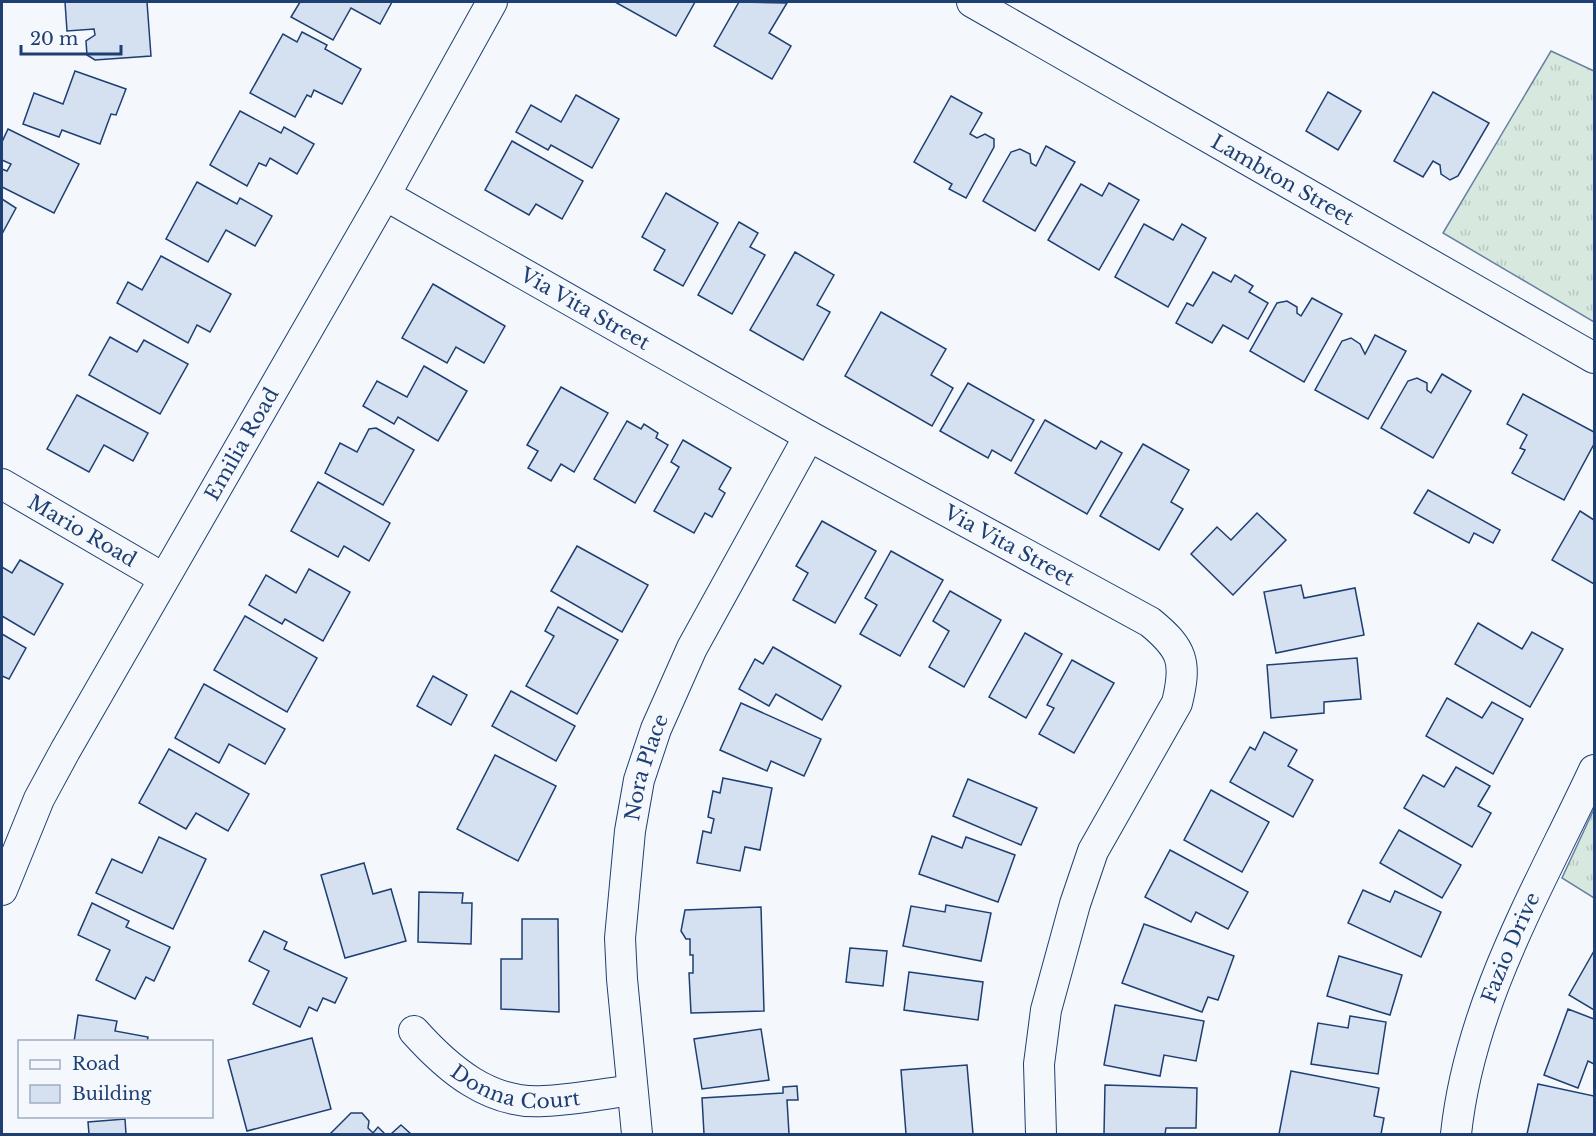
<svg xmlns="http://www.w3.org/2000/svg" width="1596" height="1136" font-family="'Libre Baskerville',serif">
  <defs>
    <pattern id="grass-tufts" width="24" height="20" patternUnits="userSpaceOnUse" patternTransform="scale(1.5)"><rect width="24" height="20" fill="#d7e8df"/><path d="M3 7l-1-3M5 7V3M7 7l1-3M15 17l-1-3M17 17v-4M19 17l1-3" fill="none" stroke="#b8c8c3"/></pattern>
  </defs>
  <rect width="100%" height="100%" fill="#f4f7fb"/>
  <g fill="url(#grass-tufts)" stroke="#687fa3" stroke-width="1.5">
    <path d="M1551 51 1594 71V322L1443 233Z"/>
    <path d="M1594 809V898L1562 878Z"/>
  </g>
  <g fill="#d5e0f0" stroke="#1d3f73" stroke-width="1.5">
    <path d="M65 2H147L151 56 95 60 87 55 86 41 95 35 94 29 67 31Z"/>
    <path d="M300 2H392L380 24 351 8 333 40 291 17Z"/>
    <path d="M615 2H695L676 36Z"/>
    <path d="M739 2 787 3 769 33 791 46 772 79 714 46Z"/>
    <path d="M302 32 327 45 325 49 361 69 342 104 314 90 311 97 307 95 295 117 250 93 283 34 297 42Z"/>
    <path d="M75 71 126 89 116 115 111 114 100 144 62 130 59 137 23 124 34 93 63 104Z"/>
    <path d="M1328 92 1361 111 1338 150 1306 131Z"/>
    <path d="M1433 92 1489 123 1458 176 1450 180 1441 174 1440 165 1433 161 1423 177 1394 161Z"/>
    <path d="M576 95 619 119 592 168 551 145 548 150 516 132 531 105 561 122Z"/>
    <path d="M951 96 982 113 970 134 977 138 985 134 994 139V147L966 198 949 189 952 184 914 162Z"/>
    <path d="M240 111 281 133 284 127 314 144 297 174 270 158 266 166 259 163 247 186 210 165Z"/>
    <path d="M8 129 79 164 54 213 2 187V169L7 171 11 164 2 160V142Z"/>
    <path d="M512 141 583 181 562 219 536 204 529 215 485 190Z"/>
    <path d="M1046 146 1075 162 1035 231 983 201 1011 152 1020 149 1030 154 1031 163 1036 166Z"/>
    <path d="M197 182 237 204 240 198 272 216 255 246 226 230 208 262 166 239Z"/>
    <path d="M1109 183 1139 200 1099 270 1048 240 1081 184 1102 196Z"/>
    <path d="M666 193 718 223 683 286 654 270 665 250 642 237Z"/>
    <path d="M2 199 16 208 2 234Z"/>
    <path d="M739 222 758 233 750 247 765 255 732 314 698 295Z"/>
    <path d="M1144 224 1173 240 1182 224 1206 238 1168 307 1115 277Z"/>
    <path d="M795 252 834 275 817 305 830 312 803 360 750 330Z"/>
    <path d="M161 256 231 294 210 332 197 325 188 343 117 303 128 282 142 290Z"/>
    <path d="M1213 272 1231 282 1235 275 1253 286 1249 292 1268 303 1248 339 1223 325 1212 343 1176 323 1187 303 1193 306Z"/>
    <path d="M433 284 505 326 484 363 456 347 447 363 402 338Z"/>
    <path d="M1312 298 1342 314 1304 382 1250 351 1277 303 1287 301 1297 307V313L1301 316Z"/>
    <path d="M881 312 946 349 931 375 953 388 932 426 845 376Z"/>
    <path d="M1375 335 1406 351 1368 419 1315 390 1342 341 1351 338 1360 344 1365 354Z"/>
    <path d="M110 337 137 352 144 340 188 364 160 414 89 375Z"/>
    <path d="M424 366 467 391 438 441 398 417 394 424 363 406 377 381 407 397Z"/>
    <path d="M1442 374 1471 391 1433 458 1381 428 1408 381 1417 378 1427 383V390L1431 393Z"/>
    <path d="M968 383 1034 420 1011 461 992 450 988 458 940 431Z"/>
    <path d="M561 387 608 413 574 472 561 464 551 481 528 468 538 451 527 445Z"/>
    <path d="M1523 394 1594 432V444L1564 500 1512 473 1525 450 1520 448 1527 435 1507 424Z"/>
    <path d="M77 395 148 433 133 461 104 445 89 472 47 449Z"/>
    <path d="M1045 420 1096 449 1101 441 1122 453 1087 514 1015 473Z"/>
    <path d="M627 421 641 429 644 424 658 433 656 438 668 445 635 503 594 479Z"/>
    <path d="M376 428 414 450 383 505 325 473 340 443 357 452 369 429Z"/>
    <path d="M683 440 731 468 719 489 725 493 712 517 705 513 694 533 654 511 679 467 671 462Z"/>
    <path d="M1143 444 1189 470 1171 502 1183 509 1159 550 1100 516Z"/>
    <path d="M318 482 390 523 369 561 344 546 338 557 291 531Z"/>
    <path d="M1428 490 1500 530 1493 543 1474 533 1469 543 1414 513Z"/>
    <path d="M1580 511 1594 520V584L1552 560Z"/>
    <path d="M1257 513 1286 540 1233 595 1191 554 1217 527 1231 540Z"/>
    <path d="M822 521 876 551 835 623 793 600 808 573 796 566Z"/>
    <path d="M577 546 648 585 622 632 551 591Z"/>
    <path d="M891 551 943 580 900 656 860 634 877 605 865 598Z"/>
    <path d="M20 560 63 584 34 635 2 616V567L12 573Z"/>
    <path d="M309 569 350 592 323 641 285 619 282 624 249 605 266 575 296 593Z"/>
    <path d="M1301 585 1304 598 1355 588 1364 635 1276 653 1264 592Z"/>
    <path d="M950 591 1001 620 964 687 929 667 949 631 933 621Z"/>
    <path d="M558 607 618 640 577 714 526 686 554 636 545 631Z"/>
    <path d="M245 616 317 658 287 712 214 670Z"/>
    <path d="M1478 623 1522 649 1532 632 1563 649 1530 707 1455 664Z"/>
    <path d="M1025 633 1062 654 1026 718 989 697Z"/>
    <path d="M2 634 26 648 9 679 2 676Z"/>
    <path d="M773 647 841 686 822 720 776 694 769 706 739 689 755 659 763 664Z"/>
    <path d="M1357 658 1361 699 1324 702V713L1271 718 1267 665Z"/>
    <path d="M1072 660 1114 683 1074 753 1039 734 1054 708 1047 705Z"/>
    <path d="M433 676 467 695 451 725 417 706Z"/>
    <path d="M204 684 285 729 265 764 229 744 219 763 175 738Z"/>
    <path d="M511 691 575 726 556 761 492 726Z"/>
    <path d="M1447 698 1482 718 1492 702 1523 719 1493 774 1426 736Z"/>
    <path d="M741 703 821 739 804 776 771 761 767 771 720 750Z"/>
    <path d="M1264 732 1297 750 1288 766 1313 780 1293 817 1230 782 1250 747 1255 750Z"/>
    <path d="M169 749 249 794 228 831 196 813 186 829 139 803Z"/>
    <path d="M495 755 556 786 518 861 457 829Z"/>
    <path d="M1456 767 1490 786 1478 806 1491 813 1472 847 1404 808 1423 775 1444 787Z"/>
    <path d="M723 778 772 788 760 850 745 847 740 871 697 863 703 831 711 833 714 819 708 817 713 791 720 793Z"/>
    <path d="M968 779 1037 808 1021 845 953 816Z"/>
    <path d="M1211 790 1269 822 1242 872 1184 840Z"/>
    <path d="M1399 830 1461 865 1442 898 1380 863Z"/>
    <path d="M932 836 962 848 966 837 1015 855 998 902 919 874Z"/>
    <path d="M159 837 206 859 173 929 96 893 112 859 142 873Z"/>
    <path d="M1170 850 1248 892 1228 929 1196 912 1191 922 1145 897Z"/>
    <path d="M364 863 373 894 391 889 406 941 345 958 321 875Z"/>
    <path d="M1363 890 1390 902 1395 891 1441 912 1421 957 1348 923Z"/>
    <path d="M419 892 463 893 462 903H472L471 944 418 942Z"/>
    <path d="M92 903 129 921 126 927 170 947 154 981 146 977 135 999 96 980 110 950 78 935Z"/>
    <path d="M946 905 991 913 981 961 903 946 911 906 945 912Z"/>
    <path d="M761 907 764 1011 691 1013 689 973H693V955H690V939H686L681 931 685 910Z"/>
    <path d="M522 919H558L559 1012 501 1009V959H522Z"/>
    <path d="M1144 924 1234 956 1218 1000 1208 997 1202 1012 1122 983Z"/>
    <path d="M264 931 287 942 284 949 347 978 335 1003 323 998 317 1011 309 1007 300 1027 253 1004 269 971 249 961Z"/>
    <path d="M850 948 887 951 883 986 846 982Z"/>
    <path d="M1594 951V1010L1569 995Z"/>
    <path d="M1339 956 1402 975 1390 1015 1327 996Z"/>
    <path d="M909 972 983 982 978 1020 904 1010Z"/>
    <path d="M1115 1005 1204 1021 1196 1061 1164 1055 1160 1076 1104 1065Z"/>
    <path d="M1568 1009 1594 1019V1064L1588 1061 1578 1088 1544 1075Z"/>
    <path d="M78 1015 117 1021 115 1031 148 1037 147 1042H74Z"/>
    <path d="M1350 1016 1386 1022 1378 1074 1311 1064 1318 1023 1348 1028Z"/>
    <path d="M761 1029 769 1080 702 1089 694 1039Z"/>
    <path d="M312 1038 331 1109 247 1131 228 1060Z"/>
    <path d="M967 1065 973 1134H906L901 1070Z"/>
    <path d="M1291 1071 1379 1088 1374 1116 1384 1118 1381 1134H1279Z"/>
    <path d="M1538 1084 1594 1096V1134H1527Z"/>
    <path d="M1105 1085 1197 1088 1196 1128H1166L1165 1134H1104Z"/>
    <path d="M797 1086 798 1100H787L789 1134H704L702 1098 783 1093V1087Z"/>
    <path d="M351 1113H362L369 1121 368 1128 373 1133 378 1127 385 1134H330Z"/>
    <path d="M125 1119 126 1134H89L88 1122Z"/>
    <path d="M401 1125 411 1134H391Z"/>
  </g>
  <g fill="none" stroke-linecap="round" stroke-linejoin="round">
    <defs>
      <g id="minor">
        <path id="s1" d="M972 2 1594 358"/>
        <path id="s2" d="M385 195 809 436 1150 622C1183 649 1187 662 1177 703L1093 851 1075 904 1046 1010 1039 1064 1041 1134"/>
        <path id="s3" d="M2 484 163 578"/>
        <path id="s4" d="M2 890 39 799 65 751 385 195 492 2"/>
        <path id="s5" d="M414 1031C448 1069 490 1105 544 1101 574 1100 603 1094 632 1090"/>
        <path id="s6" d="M637 1134 622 979 620 938 630 831 639 780 656 729 692 648 809 436"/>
        <path id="s7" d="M1456 1134C1470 1002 1539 888 1594 770"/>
      </g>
    </defs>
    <use href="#minor" stroke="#1d3f73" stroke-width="32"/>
    <use href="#minor" stroke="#f4f7fb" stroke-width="30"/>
  </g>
  <g text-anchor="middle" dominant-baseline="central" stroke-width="4.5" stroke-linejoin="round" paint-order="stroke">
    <g font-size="20" fill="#1d3f73" stroke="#f4f7fb">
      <text stroke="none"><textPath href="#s1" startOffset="358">Lambton Street</textPath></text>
      <text stroke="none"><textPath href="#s2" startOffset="230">Via Vita Street</textPath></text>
      <text stroke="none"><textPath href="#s4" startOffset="507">Emilia Road</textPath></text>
      <text stroke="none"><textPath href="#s3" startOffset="93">Mario Road</textPath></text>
      <text stroke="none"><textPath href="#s2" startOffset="716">Via Vita Street</textPath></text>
      <text stroke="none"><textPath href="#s6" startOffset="370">Nora Place</textPath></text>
      <text stroke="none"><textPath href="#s7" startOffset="195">Fazio Drive</textPath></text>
      <text stroke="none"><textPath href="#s5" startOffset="122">Donna Court</textPath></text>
    </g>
  </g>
  <rect width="1596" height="1136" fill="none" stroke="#1d3f73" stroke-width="6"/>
  <rect x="18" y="1040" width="195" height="78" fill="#f4f7fb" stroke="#9eadc5" stroke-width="1.5"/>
  <rect x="30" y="1060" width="30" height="9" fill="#f4f7fb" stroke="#9eadc5" stroke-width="1.5"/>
  <text x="72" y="1070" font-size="18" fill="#1d3f73">Road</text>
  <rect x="30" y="1085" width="30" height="18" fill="#d5e0f0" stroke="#9eadc5" stroke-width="1.5"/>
  <text x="72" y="1100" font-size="18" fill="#1d3f73">Building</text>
  <path d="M21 45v9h100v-9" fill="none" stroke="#1d3f73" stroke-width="3"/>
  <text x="30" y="45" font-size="18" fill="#1d3f73" stroke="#f4f7fb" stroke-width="4.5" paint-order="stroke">20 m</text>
</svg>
